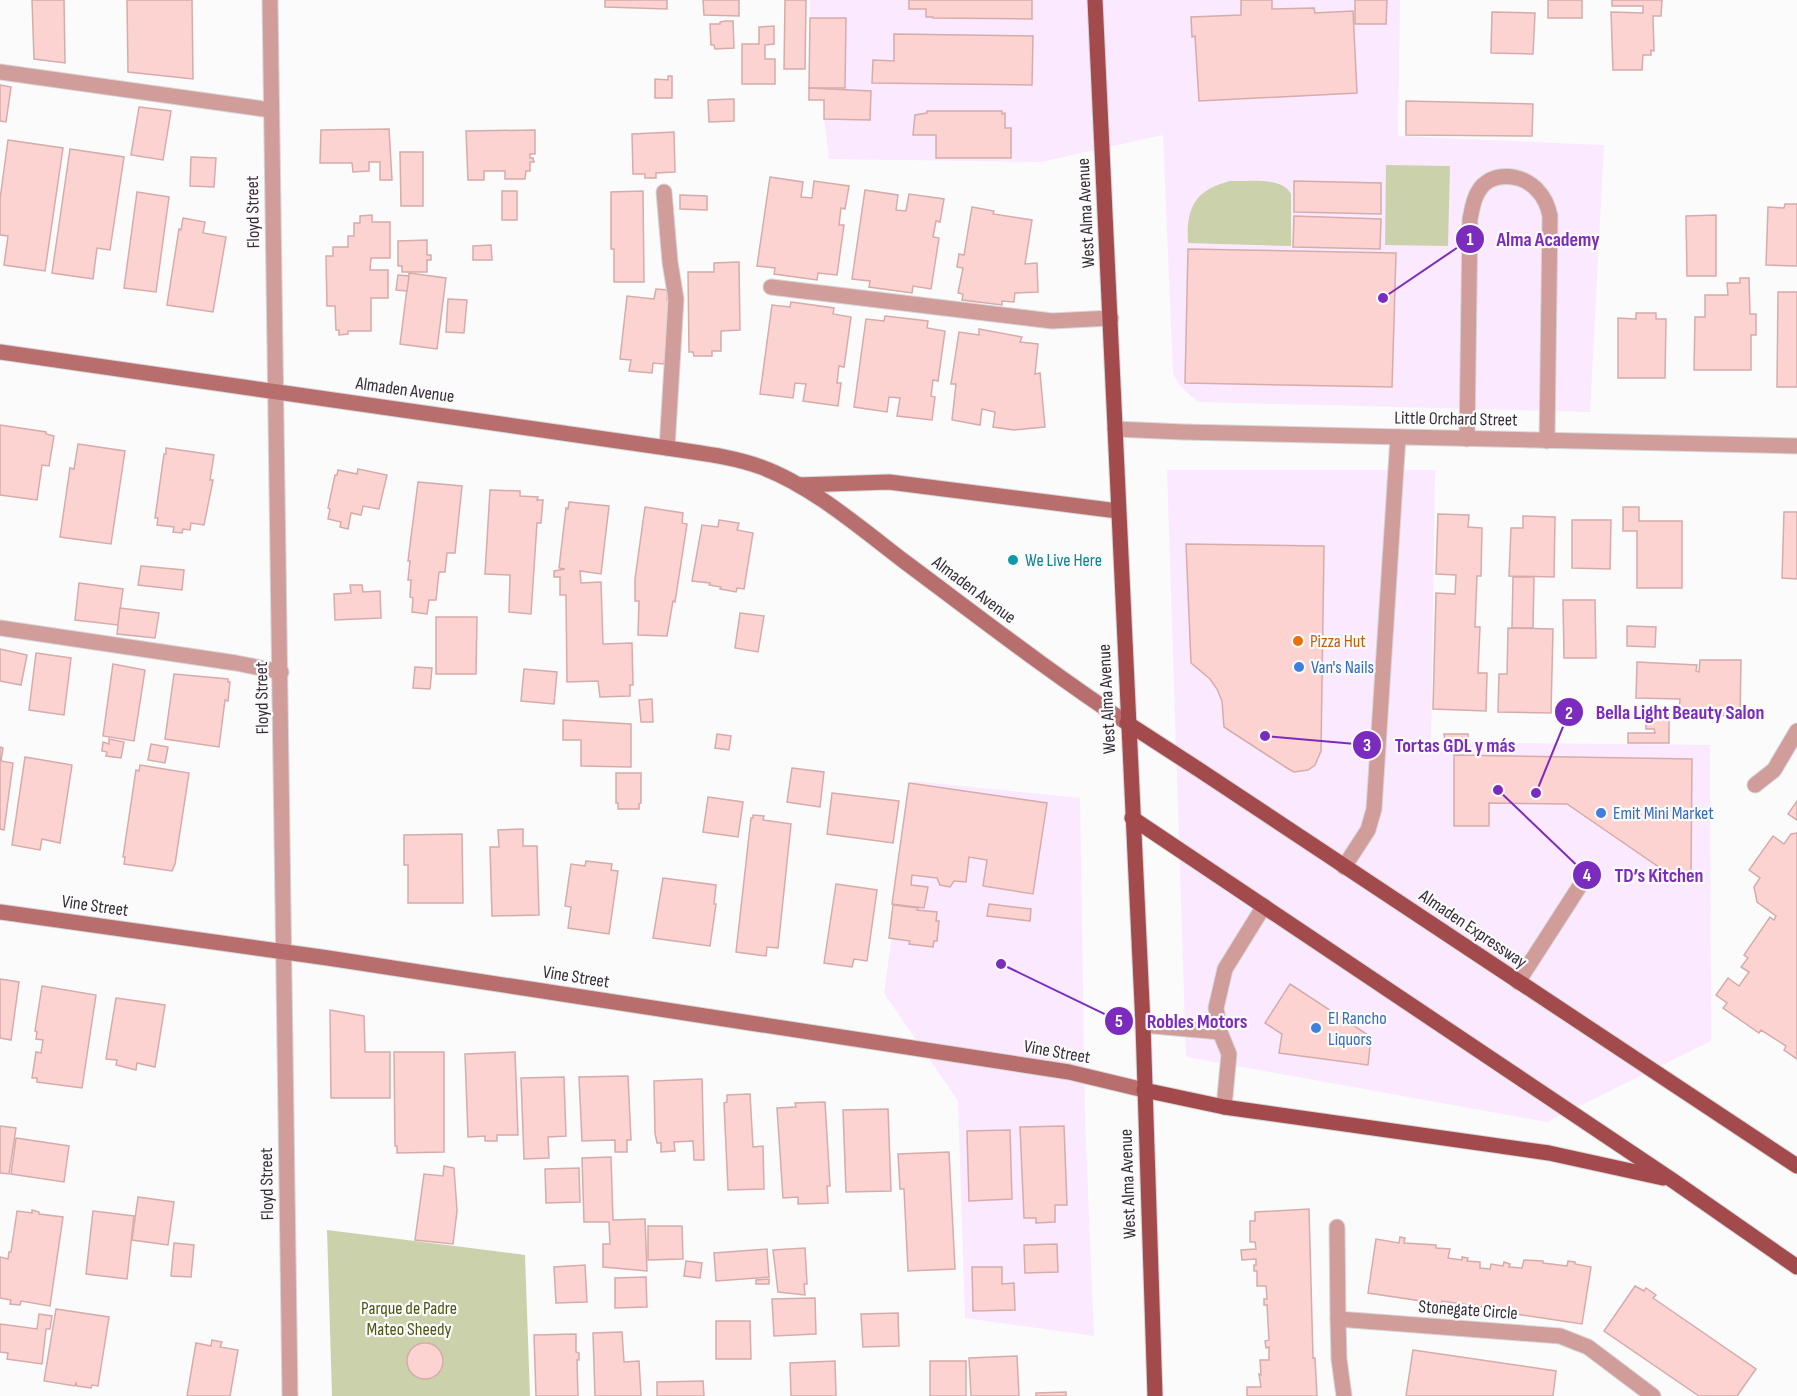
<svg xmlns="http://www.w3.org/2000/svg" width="1797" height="1396" font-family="'Sofia Sans Condensed',sans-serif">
  <rect width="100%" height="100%" fill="#fbfbfb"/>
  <g fill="#fbe9ff">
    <path d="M810 0H1400L1398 136 1604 145 1590 412 1198 402 1180 386 1173 374 1163 135 1041 162 829 159 824 119V100H809Z"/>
    <path d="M1167 470H1435L1431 742 1710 745 1711 1041 1547 1122 1186 1057Z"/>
    <path d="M913 781 1080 798 1085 1119 1094 1336 965 1318 958 1101 884 993Z"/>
  </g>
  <g fill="#cbd2ab">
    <path d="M1386 165 1450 166 1448 246 1385 245Z"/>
    <path d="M1230 181C1248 182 1281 176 1291 194V246L1188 243C1186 209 1194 190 1230 181Z"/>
    <path d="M327 1230 525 1255 530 1396H332Z"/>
  </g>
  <g fill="#fdd3d2" stroke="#d5acab" stroke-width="1.5">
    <path d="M32 0H64L65 63 34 59Z"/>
    <path d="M127 0H192L193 79 128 72Z"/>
    <path d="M605 0H667V9L605 7Z"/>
    <path d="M703 0H739V16L704 15Z"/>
    <path d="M785 0H806L805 69H784Z"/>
    <path d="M909 0H1032V19L933 18V17H926V9H909Z"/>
    <path d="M1241 0H1272V9L1314 8 1315 13 1353 11 1357 93 1199 101 1195 36 1192 37 1191 17 1241 15Z"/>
    <path d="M1355 0H1387L1386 24H1355Z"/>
    <rect x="1548" y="0" width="34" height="18"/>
    <path d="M1612 0H1662L1661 16H1653L1654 51 1651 50V55H1643L1642 70H1613L1611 12 1643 13V6H1612Z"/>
    <path d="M1492 12 1535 13 1533 54 1491 53Z"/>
    <path d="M810 18H846L845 88H809Z"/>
    <path d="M725 21H733L734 48 715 49 714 45H711L710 24H720V22Z"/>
    <path d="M774 26V44L765 45V59H775V84H742V44H759V27Z"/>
    <path d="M894 34 1033 36 1032 85 872 83 873 60 894 61Z"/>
    <path d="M668 76H672V98H655V79L668 80Z"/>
    <path d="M0 85 11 87 6 122 0 121Z"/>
    <path d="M809 88 871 91 870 120 824 119V100H809Z"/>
    <path d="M734 99V121L709 122 708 100Z"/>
    <path d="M1406 101 1533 104 1532 136 1406 135Z"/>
    <path d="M139 107 171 111 163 160 131 155Z"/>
    <path d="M927 111H1002V114L1005 113V128H1011V158H936V135H913L915 115 927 113Z"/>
    <path d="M389 129 392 180H380V162H369V171L353 172 352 163H320L321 130Z"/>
    <path d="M535 130V154H530V158H533L534 162H530V171H526L525 179H505V171H484V180H468L466 131Z"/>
    <path d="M674 132 675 172 656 173V178H645V174H633L632 134Z"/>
    <path d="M8 140 63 148 45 271 4 265 8 236 0 235V199Z"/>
    <path d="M70 149 124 157 110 250 97 248 93 279 52 273Z"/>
    <path d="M400 152H423V206H401Z"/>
    <path d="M191 157 216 158 214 187 190 186Z"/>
    <path d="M770 177 803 182 801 197 812 198 814 181 849 186 845 209 841 208 839 225H844L837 275 818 273 817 280 774 274 775 268 757 266Z"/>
    <path d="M1294 181 1381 183V214L1294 212Z"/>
    <path d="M865 190 898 195 896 210 906 211 909 194 944 199 940 222 936 221 933 237 939 238 931 289 913 286 912 293 869 287 870 281 852 279Z"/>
    <rect x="502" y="191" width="15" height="29"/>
    <path d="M643 191 644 282H614V249H611V192Z"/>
    <path d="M137 192 169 197 156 292 124 288Z"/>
    <path d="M680 195 707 196V210L680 209Z"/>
    <path d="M1785 204H1797V266L1766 265 1768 207 1784 208Z"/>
    <path d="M972 207 994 211 993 214 1032 220 1025 264 1037 263 1038 292 1015 293 1014 302 1002 301V305L962 300 963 294 958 293 963 268 957 267 959 254 964 255Z"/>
    <path d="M372 215V222H390V258H371L370 270H388V298H371V331H348V334L339 335V330H336L335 306H327L326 256H333V247H348V236H354V223H360V216Z"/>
    <path d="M1716 215V276H1687L1686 216Z"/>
    <path d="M1294 216 1381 219 1380 249 1293 247Z"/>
    <path d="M183 218 205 222 203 233 226 237 213 312 167 305 179 229 181 230Z"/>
    <path d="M427 240V255H431V260H427V272H402V266H398V241Z"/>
    <path d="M491 245 492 260H473V246Z"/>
    <path d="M1188 249 1396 253 1392 387 1185 383Z"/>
    <path d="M739 262 740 330 721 331V351H712V356H694L693 352H689L688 272H714V263Z"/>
    <path d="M409 273 446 278 437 349 400 344Z"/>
    <path d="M398 275 409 276 407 291 396 290Z"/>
    <path d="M1740 278H1749L1750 314H1756V335H1751V370H1694L1695 317H1705V295H1728L1727 283H1740Z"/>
    <path d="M656 289 668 290 667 300 672 301 664 364 653 363 652 373 629 371 631 360 620 359 627 296 654 299Z"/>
    <path d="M1778 292H1797V387H1777Z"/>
    <path d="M448 299 467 300 464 333 446 332Z"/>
    <path d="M791 302 834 308 833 314 851 317 844 367 839 366 837 383H841L838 406 803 401 806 384 795 383 793 398 760 394 772 305 790 307Z"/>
    <path d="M1636 313H1656V319H1666L1665 378H1618V318L1636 319Z"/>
    <path d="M885 316 928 321 927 328 945 331 938 381 933 380 931 396 935 397 932 420 897 416 900 398 889 397 887 412 854 407 866 319 884 321Z"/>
    <path d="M979 329 1022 337 1020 342 1038 344 1035 374 1040 373 1045 427 1014 430 993 427 995 412 982 409 980 425 952 420 956 384H951L959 332 979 335Z"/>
    <path d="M0 425 46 432V434L54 436 49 466 42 465 37 500 0 495Z"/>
    <path d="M78 444 125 451 111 544 60 537 70 468 74 469Z"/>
    <path d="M166 448 214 455 210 480H213L204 525 191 523 190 530 183 529 182 533 173 532 174 527 157 525 158 518H155L164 454H166Z"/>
    <path d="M358 469 387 475 379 509 363 506 361 515 351 513 348 529 340 527 341 522 328 519 330 509 328 508 335 475H337L338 470 357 474Z"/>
    <path d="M418 482 462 486 455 553H447L445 572H439L436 600H429L427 614 412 612 413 598 410 597 411 580H408L410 561H408Z"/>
    <path d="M490 490 520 491V496L538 497 537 500H543L541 523H537L531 614 509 612 510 575 485 574Z"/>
    <path d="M569 502 609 506 601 574 580 571 581 583 601 582 603 644 632 643 633 685H630V696L600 697 598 681 567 682 566 595H560V577H554V571L565 569 559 568 566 508 568 509Z"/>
    <path d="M645 507 683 513 682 523 687 524 675 602 673 601 667 636 638 635 639 601H635V579Z"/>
    <path d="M1623 507H1639V521H1682V588H1637V531H1623Z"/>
    <path d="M1784 512H1797V579L1782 578Z"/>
    <path d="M1438 514 1469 515 1468 527 1482 528 1481 576H1477L1475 627H1480L1478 673H1487L1486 711 1433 709 1436 593 1455 594 1456 575 1436 574Z"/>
    <path d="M1523 516 1555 517 1554 577 1509 576 1511 528H1523Z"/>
    <path d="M719 520 739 523 737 530 753 533 744 589 737 588 736 592 720 589 721 587 709 585 710 583 692 581 702 525 718 527Z"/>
    <path d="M1572 520H1611L1610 569 1572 568Z"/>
    <path d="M1186 544 1324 546 1321 751 1315 765 1308 770 1294 772 1287 768 1224 727 1222 701 1217 689 1210 679 1191 663Z"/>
    <path d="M141 566 184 570 182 590 138 585Z"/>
    <path d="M1513 577H1534L1533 628H1512Z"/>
    <path d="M79 583 123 589 118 625 75 620Z"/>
    <path d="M350 585H362L363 592 380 591 381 618 335 620 334 594 351 593Z"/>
    <path d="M1563 600H1595L1596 658H1564Z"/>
    <path d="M120 608 159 613 155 638 117 634Z"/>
    <path d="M740 613 764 616 758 652 735 648Z"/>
    <path d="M436 617H477L476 674H436Z"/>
    <path d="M1627 626 1656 627 1655 647 1627 646Z"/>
    <path d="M1508 628 1553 629 1551 713 1498 712 1499 674H1507Z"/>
    <path d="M0 649 27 655 21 685 0 681Z"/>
    <path d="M36 653 71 658 64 715 29 710Z"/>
    <path d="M1700 660H1741L1740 716 1697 715V712H1679L1680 699 1636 698 1637 662 1697 665 1696 671 1699 672Z"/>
    <path d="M113 664 145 670 134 741 103 736Z"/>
    <path d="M415 667 432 668 430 689 413 688Z"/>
    <path d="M524 669 557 672 554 704 521 701Z"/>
    <path d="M174 674 228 679V682H230L228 701 225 700 219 747 165 739Z"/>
    <path d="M652 699 653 722H641L639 700Z"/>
    <path d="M1654 714H1669V743H1628V733H1655L1654 729H1646V718H1654Z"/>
    <path d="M563 720 631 724V767L581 766V740H563Z"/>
    <path d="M717 734 731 736 729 750 715 748Z"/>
    <path d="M1444 734H1468V741H1445Z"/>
    <path d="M109 739 124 742 121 758 106 756 107 752 102 751 103 742 109 744Z"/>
    <path d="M151 744 168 747 165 763 148 760Z"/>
    <path d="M0 747 3 748 1 761 13 763 4 830 0 829Z"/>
    <path d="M1454 755 1692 759 1691 874H1669L1567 804 1489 803V826H1454Z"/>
    <path d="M25 757 72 765 60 843 42 839 40 850 12 845Z"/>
    <path d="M140 765 189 773 175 864 172 871 124 864 125 857H123L136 770 139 771Z"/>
    <path d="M792 768 824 772 820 807 787 802Z"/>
    <path d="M616 773H641V803L639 804V809H618V803H616Z"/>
    <path d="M909 783 1047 803 1033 894 983 886 987 860 969 857 966 882 954 881 950 887 940 885 937 878 912 875 911 885 928 887 924 908 892 904Z"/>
    <path d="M832 793 899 801 893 843 827 834Z"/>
    <path d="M708 797 743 802 738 837 703 832Z"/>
    <path d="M1797 801V820L1788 814Z"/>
    <path d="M753 815 764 816 763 820 791 824 778 948 767 947 766 956 736 952 751 818H753Z"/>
    <path d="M523 829V846H537L539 915 492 916 490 847H499L498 830Z"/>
    <path d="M1797 833V1059L1784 1050 1786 1046 1761 1030 1759 1033 1723 1008 1727 1003 1716 995 1728 978 1739 986 1749 972 1741 967 1748 958 1744 955 1770 917 1774 920 1776 916 1757 902 1754 887 1760 878 1749 870 1773 836 1784 844 1791 834Z"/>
    <path d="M462 834 463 903H408V865H404V835Z"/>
    <path d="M586 861 612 864 611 870 618 871 609 934 568 928 571 907 565 906 571 864 585 866Z"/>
    <path d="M663 878 716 885 714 904H716L710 946 653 938Z"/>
    <path d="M836 884 877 890 867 961 854 959 852 967 824 963Z"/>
    <path d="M989 904 1031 909 1030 921 987 916Z"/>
    <path d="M893 905 918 908 917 910 937 912 936 921H939L937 941H934L933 947 909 944 910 941 889 938Z"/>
    <path d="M0 979 19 982 11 1040 0 1038Z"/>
    <path d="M1290 984 1371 1037 1368 1065 1279 1053 1282 1034 1265 1023Z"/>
    <path d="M42 986 96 995 82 1088 37 1082V1078H32L36 1052 41 1053 43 1040 36 1039 37 1032 35 1031Z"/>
    <path d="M116 998 165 1005 155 1067 137 1063 136 1070 116 1065 117 1060 106 1059Z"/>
    <path d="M330 1010 364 1016 365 1052H390V1098H331Z"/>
    <path d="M394 1052H444V1152L397 1153V1146H395Z"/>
    <path d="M515 1052 518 1135H497V1141H485V1136L468 1137 465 1054Z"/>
    <path d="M628 1076 631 1140H627V1152H615V1140L582 1141 579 1077Z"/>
    <path d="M564 1077 566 1136 548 1137 549 1158 524 1159 521 1078Z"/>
    <path d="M702 1079 704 1160H694L693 1141 674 1142 675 1151 661 1152V1143H657L655 1133 654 1081Z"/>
    <path d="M750 1094 753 1147 763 1146 764 1189 728 1190 724 1103 727 1102V1095Z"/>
    <path d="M825 1102 830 1186H827L828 1203 798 1204V1197L783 1198 777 1108 796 1107 795 1103Z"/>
    <path d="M888 1109 891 1191 846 1192 843 1110Z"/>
    <path d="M0 1126 16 1128 9 1174 0 1173Z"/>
    <path d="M1064 1126 1067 1205H1055V1222L1036 1223V1218H1024L1020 1127Z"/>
    <path d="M1010 1130 1012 1199 969 1201 967 1131Z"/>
    <path d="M16 1138 69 1146 64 1182 11 1174Z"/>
    <path d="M949 1152 955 1269 908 1271 904 1189H900L898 1154Z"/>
    <path d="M611 1157 613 1220 645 1219 647 1271 603 1267V1244H610L609 1222H584L582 1158Z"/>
    <path d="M444 1166 454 1168 457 1211 453 1244 415 1240 424 1174 443 1176Z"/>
    <path d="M579 1168 580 1202 546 1203 545 1169Z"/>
    <path d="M138 1197 174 1202 168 1245 132 1240Z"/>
    <path d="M1309 1209 1313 1358H1315L1317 1396H1247V1387H1261L1259 1374 1261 1375 1260 1360H1269V1347L1266 1348 1265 1341 1269 1340 1267 1305H1264V1299H1267L1266 1286H1257V1271H1254V1265H1256V1259L1242 1260 1241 1250 1256 1249 1255 1242H1250V1221H1255V1212Z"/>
    <path d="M32 1210 39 1212V1214L63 1217 50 1306 21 1301 20 1305 10 1304 11 1300 0 1298V1257L8 1259 9 1252H11L17 1211 32 1213Z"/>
    <path d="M93 1211 134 1216 127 1279 86 1274Z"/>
    <path d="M648 1226H682L683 1259 648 1260Z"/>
    <path d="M1400 1237 1405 1238 1404 1243 1436 1245V1248L1450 1249 1448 1258 1462 1260V1257L1468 1258 1467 1261 1480 1262V1268L1490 1269 1491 1264 1503 1266 1504 1262 1510 1264 1509 1267 1522 1268 1524 1260 1543 1261V1263L1567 1266 1568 1261 1575 1262V1264L1591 1267 1582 1324 1515 1314 1516 1312 1442 1301 1441 1304 1368 1293 1376 1239 1399 1243Z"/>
    <path d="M174 1243 194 1245 191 1277 171 1276Z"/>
    <path d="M1057 1244 1058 1272 1025 1273 1024 1245Z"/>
    <path d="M805 1248 807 1284H804L805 1295 778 1292 773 1250Z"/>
    <path d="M767 1249 769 1277 716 1281 714 1253Z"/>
    <path d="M686 1261 702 1263 700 1278 684 1276Z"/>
    <path d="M585 1265 587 1302 556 1303 554 1267Z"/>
    <path d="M972 1267H1002V1284L1014 1283 1015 1310 973 1311Z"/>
    <path d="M646 1277 647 1307 615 1308V1278Z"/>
    <path d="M769 1279V1284H756V1280Z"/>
    <path d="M1635 1286 1644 1291 1646 1288 1656 1295 1653 1298 1756 1369 1737 1396H1699L1604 1331Z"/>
    <path d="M815 1298 816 1334 774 1336 772 1299Z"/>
    <path d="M56 1309 109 1317 98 1386 92 1385 91 1388 77 1386 76 1383 75 1386 44 1381Z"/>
    <path d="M898 1313 899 1346 863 1347 861 1314Z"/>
    <path d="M39 1314 52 1316 50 1329H46L42 1364 7 1359 8 1353 0 1352V1324L37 1329Z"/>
    <path d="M716 1321H750L751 1359H716Z"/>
    <path d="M622 1332 624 1362 639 1361 641 1396H595L593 1333Z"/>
    <path d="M576 1334V1352L579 1353V1360H577L578 1396H536L534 1335Z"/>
    <path d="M212 1340 222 1342 220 1347 238 1350 230 1396H187L196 1343 211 1346Z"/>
    <circle cx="425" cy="1361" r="18"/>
    <path d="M1413 1350 1556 1371 1553 1396H1406Z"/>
    <path d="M1017 1356 1019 1396H971L969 1358Z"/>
    <path d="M835 1361 836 1396H791L790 1363Z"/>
    <rect x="930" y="1361" width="36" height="35"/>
    <path d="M703 1381 704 1396H657V1382Z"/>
    <path d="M1066 1392V1396H1036V1393Z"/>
  </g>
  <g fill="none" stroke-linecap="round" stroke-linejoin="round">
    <defs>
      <g id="lane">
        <path d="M0 72 271 110"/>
        <path d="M664 192 670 262 676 299 667 448"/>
        <path d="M771 287 1052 321 1111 318"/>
        <path d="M1467 439 1470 219C1472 210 1473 200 1478 192 1490 170 1523 173 1538 191 1545 198 1548 206 1550 216L1547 441"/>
        <path d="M0 628 236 663 281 672"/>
        <path d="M1755 785 1774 770 1797 731"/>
        <path d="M1344 867 1368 830 1374 809 1398 437"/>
        <path d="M1518 982 1583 881"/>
        <path d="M1143 1025 1220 1032"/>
        <path d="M1224 1107 1229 1054 1220 1032 1216 1008 1225 969 1264 906"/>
        <path d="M1337 1227 1338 1319"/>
      </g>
      <g id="street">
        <path d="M270 0 290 1396"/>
        <path d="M1115 429 1183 432 1797 446"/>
        <path d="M1344 1396 1339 1359 1338 1319 1560 1336 1588 1347 1653 1396"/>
      </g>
      <g id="secondary">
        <path d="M0 352 667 448C698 453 731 456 761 467 811 485 863 530 905 562 979 617 1051 673 1127 723"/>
        <path d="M799 485 889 482 1118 511"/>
        <path d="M0 912 328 958 1069 1072 1144 1090"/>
      </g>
      <g id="primary">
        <path d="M1095 0 1143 1025 1155 1396"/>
        <path d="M1127 723 1198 769 1797 1166"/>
        <path d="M1132 818 1672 1180 1797 1267"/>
        <path d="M1144 1090 1224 1107 1549 1153 1663 1178"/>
      </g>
    </defs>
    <use href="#lane" stroke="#d8d6d8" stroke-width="17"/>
    <use href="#street" stroke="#d8d6d8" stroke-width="17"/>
    <use href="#secondary" stroke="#d8d6d8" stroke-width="17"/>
    <use href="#primary" stroke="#d8d6d8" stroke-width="17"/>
    <use href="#lane" stroke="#d09d9b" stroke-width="15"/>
    <use href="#street" stroke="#d09d9b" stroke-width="15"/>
    <use href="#secondary" stroke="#b76e6d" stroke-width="15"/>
    <use href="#primary" stroke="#a34a4d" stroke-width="15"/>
  </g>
  <circle fill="#0f9aa8" stroke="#fbfbfb" stroke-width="2" cx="1013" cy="560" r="6"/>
  <circle fill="#e8710a" stroke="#fbfbfb" stroke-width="2" cx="1298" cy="641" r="6"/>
  <g fill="#3f7fe0" stroke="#fbfbfb" stroke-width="2">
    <circle cx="1299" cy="667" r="6"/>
    <circle cx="1601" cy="813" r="6"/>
    <circle cx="1316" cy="1028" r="6"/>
  </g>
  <g text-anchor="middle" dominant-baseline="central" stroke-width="4.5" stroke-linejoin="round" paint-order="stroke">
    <g font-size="18" fill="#362d38" stroke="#fbfbfb">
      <text transform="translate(253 212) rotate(-91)">Floyd Street</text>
      <text transform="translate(1086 213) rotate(-93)">West Alma Avenue</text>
      <text transform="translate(405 390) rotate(8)">Almaden Avenue</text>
      <text transform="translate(1456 419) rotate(1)">Little Orchard Street</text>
      <text transform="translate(974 590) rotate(37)">Almaden Avenue</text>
      <text transform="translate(262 698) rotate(-91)">Floyd Street</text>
      <text transform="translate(1107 699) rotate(-93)">West Alma Avenue</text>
      <text transform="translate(95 906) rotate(8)">Vine Street</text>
      <text transform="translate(1473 929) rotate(34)">Almaden Expressway</text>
      <text transform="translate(576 977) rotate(9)">Vine Street</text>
      <text transform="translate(1057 1052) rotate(10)">Vine Street</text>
      <text transform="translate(267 1184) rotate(-91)">Floyd Street</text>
      <text transform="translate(1128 1184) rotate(-92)">West Alma Avenue</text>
      <text transform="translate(1468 1310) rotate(4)">Stonegate Circle</text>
    </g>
    <g font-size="18" fill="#0d838f" stroke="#fbfbfb" text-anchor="start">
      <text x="1025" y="560">We Live Here</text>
    </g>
    <g font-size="18" fill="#c56008" stroke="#fbfbfb" text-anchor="start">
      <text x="1310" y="641">Pizza Hut</text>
    </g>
    <g font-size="18" fill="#366cbe" stroke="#fbfbfb" text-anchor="start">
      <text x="1311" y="667">Van's Nails</text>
      <text x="1613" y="813">Emit Mini Market</text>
      <text x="1328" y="1018">El Rancho<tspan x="1328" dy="21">Liquors</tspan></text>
    </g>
    <g font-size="18" fill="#4e5514" stroke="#fbfbfb">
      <text x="409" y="1308">Parque de Padre<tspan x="409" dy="21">Mateo Sheedy</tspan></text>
    </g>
  </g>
  <path fill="none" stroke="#7b2cbf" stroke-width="2" d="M1383 298L1470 239M1536 793L1569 712M1265 736L1367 745M1498 790L1587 875M1001 964L1119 1021"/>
  <g fill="#7b2cbf" stroke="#fbfbfb" stroke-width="2">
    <circle cx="1383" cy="298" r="6"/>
    <circle cx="1536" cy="793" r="6"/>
    <circle cx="1265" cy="736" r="6"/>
    <circle cx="1498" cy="790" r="6"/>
    <circle cx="1001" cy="964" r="6"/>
    <circle cx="1470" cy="239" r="15"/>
    <circle cx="1569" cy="712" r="15"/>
    <circle cx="1367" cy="745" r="15"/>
    <circle cx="1587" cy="875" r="15"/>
    <circle cx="1119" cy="1021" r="15"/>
  </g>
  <g font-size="18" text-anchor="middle" font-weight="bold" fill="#fff">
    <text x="1470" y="245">1</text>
    <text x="1569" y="719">2</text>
    <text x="1367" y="751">3</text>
    <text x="1587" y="881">4</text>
    <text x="1119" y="1027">5</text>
  </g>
  <g font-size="20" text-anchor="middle" font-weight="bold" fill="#7b2cbf" stroke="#fbfbfb" stroke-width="4.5" stroke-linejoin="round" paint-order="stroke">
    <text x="1548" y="246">Alma Academy</text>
    <text x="1680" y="719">Bella Light Beauty Salon</text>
    <text x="1455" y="752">Tortas GDL y más</text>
    <text x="1659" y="882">TD’s Kitchen</text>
    <text x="1197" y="1028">Robles Motors</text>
  </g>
</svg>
